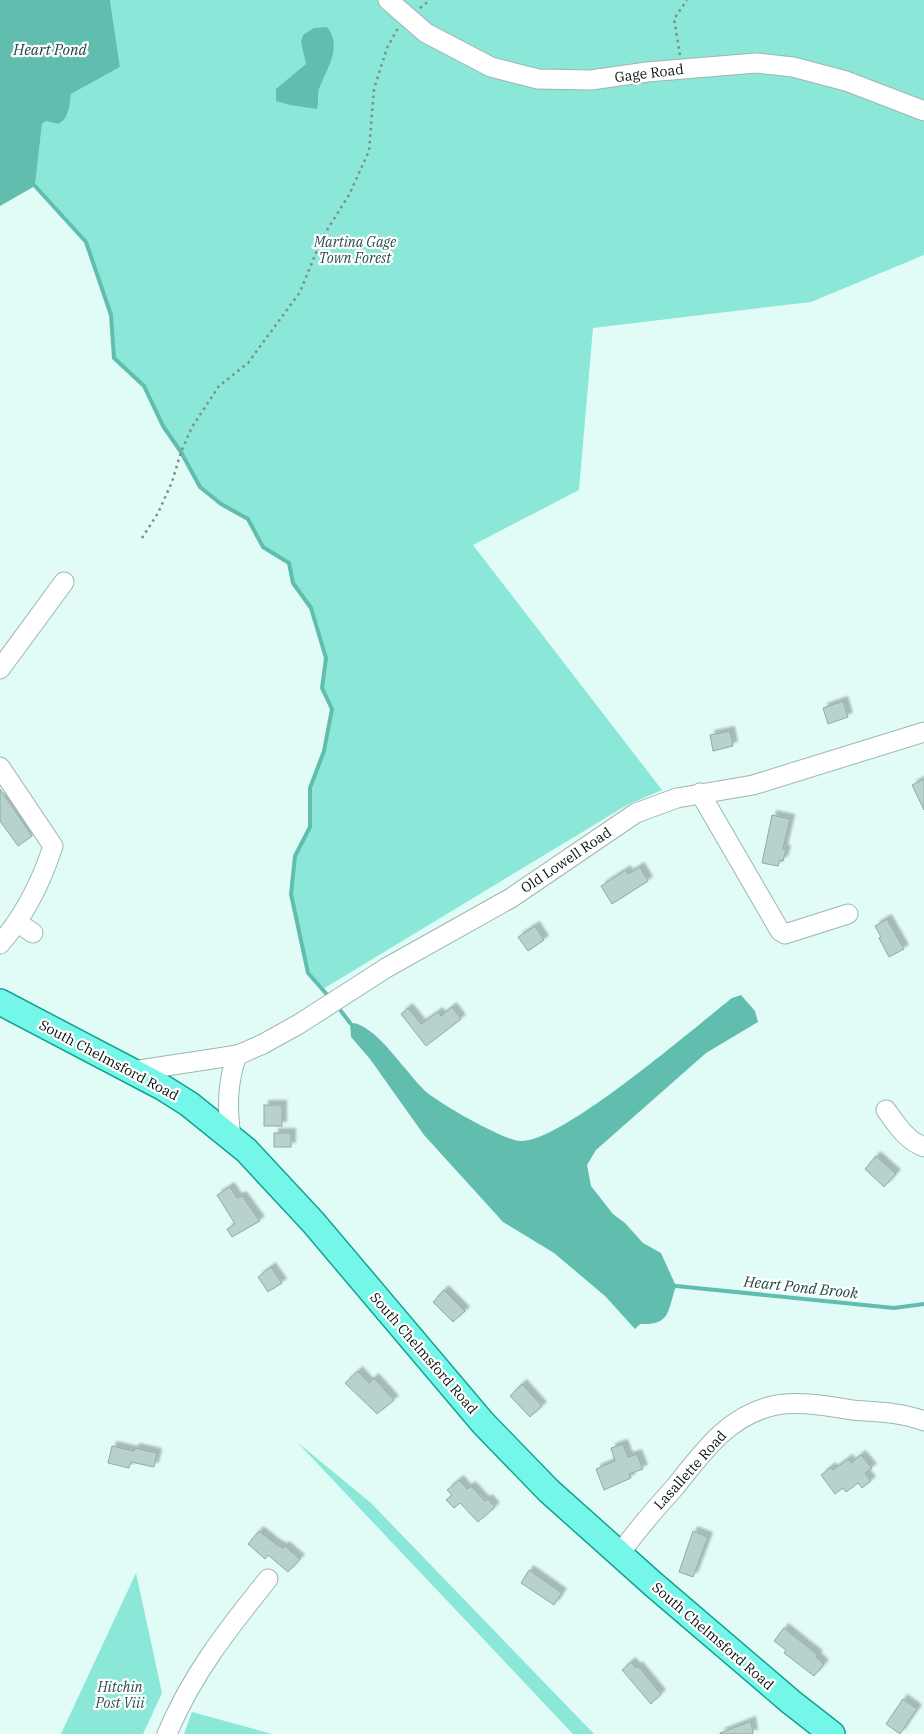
<svg xmlns="http://www.w3.org/2000/svg" width="924" height="1734" font-family="'IBM Plex Serif',serif">
  <defs>
    <filter id="shadow"><feDropShadow dx="4.5" dy="-4.5" stdDeviation="1" flood-color="#0004"/></filter>
  </defs>
  <rect width="100%" height="100%" fill="#e1fcf7"/>
  <g fill="#8be7d7">
    <path d="M110 0H924V255L811 302 593 328 579 490 473 545 662 790 627 805 323 989 308 973 291 894 295 856 310 827V788L324 751 332 709 322 688 326 658 311 608 293 583 289 563 263 547 248 519 221 504 200 487 181 452 163 426 144 386 114 358 111 315 86 242 35 186 42 124 46 121 58 124 68 114 71 94 120 67Z"/>
    <path d="M297 1442 371 1503 594 1734H573Z"/>
    <path d="M136 1573 162 1693 143 1734H61Z"/>
    <path d="M192 1712 272 1734H184Z"/>
  </g>
  <g fill="#61beaf">
    <path d="M0 0H110L120 67 71 94C69 106 70 118 58 124L46 121 42 124 35 186 0 206Z"/>
    <path d="M327 27C343 47 327 68 319 89 317 96 319 102 317 109L290 105 276 101V89L306 64 301 42 303 35 314 28Z"/>
    <path d="M741 995 755 1011 758 1022 706 1053 596 1150 587 1165 591 1186 613 1214 625 1223 643 1243 661 1253 676 1286C667 1312 671 1325 640 1324L635 1329 605 1296 554 1253 503 1222 424 1135 370 1059 351 1037 350 1023C369 1022 393 1054 404 1067 411 1075 417 1083 424 1090 438 1103 503 1140 520 1141 560 1144 695 1027 732 998Z"/>
  </g>
  <g fill="none" stroke-linecap="round" stroke-linejoin="round">
    <g stroke="#61beaf" stroke-width="4">
      <path d="M35 186 86 242 111 315 114 358 144 386 163 426 181 452 200 487 221 504 248 519 263 547 289 563 293 583 311 608 326 658 322 688 332 709 324 751 310 788V827L295 856 291 894 308 973 330 998"/>
      <path d="M338 1007 350 1023"/>
      <path d="M676 1286 894 1308 924 1304"/>
    </g>
  </g>
  <g fill="#b7d1cc" stroke="#91aaa5" filter="url(#shadow)">
    <path d="M843 701 848 717 828 724 823 708Z"/>
    <path d="M730 731 733 746 713 751 710 735Z"/>
    <path d="M924 779V810L912 785Z"/>
    <path d="M0 789 32 836 18 846 0 821Z"/>
    <path d="M772 815 790 819 783 849 786 850 783 861 780 860 778 866 762 863Z"/>
    <path d="M640 867 648 881 612 904 601 886 626 870 628 874Z"/>
    <path d="M887 919 904 949 889 957 879 938 881 937 875 926Z"/>
    <path d="M535 926 544 940 528 951 518 937Z"/>
    <path d="M452 1007 461 1019 426 1046 401 1014 408 1008 421 1024 438 1012 441 1016Z"/>
    <rect x="264" y="1105" width="18" height="21"/>
    <rect x="274" y="1133" width="17" height="14"/>
    <path d="M876 1156 896 1174 884 1187 865 1169Z"/>
    <path d="M230 1187 237 1198 242 1196 260 1221 232 1237 227 1229 235 1224 217 1195Z"/>
    <path d="M271 1267 282 1283 268 1292 258 1277Z"/>
    <path d="M444 1290 465 1311 453 1322 433 1302Z"/>
    <path d="M358 1371 369 1383 374 1378 394 1400 377 1414 345 1383Z"/>
    <path d="M522 1384 542 1406 530 1417 510 1396Z"/>
    <path d="M623 1444 628 1457 637 1454 643 1469 629 1474 631 1478 604 1490 596 1469 615 1461 611 1448Z"/>
    <path d="M112 1446 134 1451 135 1448 157 1453 154 1467 131 1462 129 1468 108 1463Z"/>
    <path d="M861 1455 872 1468 865 1473 871 1481 862 1488 858 1483 846 1492 843 1488 835 1494 821 1475 831 1467 833 1470 848 1459 851 1463Z"/>
    <path d="M459 1480 467 1489 471 1486 485 1501 488 1499 495 1507 478 1522 460 1503 454 1508 446 1500 452 1495 447 1490Z"/>
    <path d="M259 1531 277 1545 283 1548 285 1546 300 1559 288 1572 268 1555 265 1559 248 1544Z"/>
    <path d="M693 1531 708 1537 693 1577 679 1572Z"/>
    <path d="M529 1570 562 1593 554 1605 521 1583Z"/>
    <path d="M784 1628 818 1655 816 1657 824 1664 814 1676 784 1653 786 1650 774 1641Z"/>
    <path d="M631 1662 636 1668 638 1666 661 1694 651 1704 622 1670Z"/>
    <path d="M903 1699 917 1709 900 1734 886 1724Z"/>
    <path d="M751 1721 753 1734H720V1733Z"/>
  </g>
  <g fill="none" stroke-linecap="round" stroke-linejoin="round">
    <defs>
      <g id="minor">
        <path d="M388 0 426 33 491 67 538 79 591 80 647 72 756 63 793 67 846 81 924 111"/>
        <path d="M0 669 64 582"/>
        <path d="M0 767 53 846C41 883 25 915 0 944"/>
        <path d="M700 793 780 931 785 934 848 914"/>
        <path d="M18 923 33 933"/>
        <path d="M133 1071 238 1055 263 1044 299 1024 386 968 511 898 636 813 677 798 753 785 924 732"/>
        <path d="M886 1110C897 1125 906 1140 924 1147"/>
        <path d="M231 1137C227 1108 227 1083 237 1055"/>
        <path d="M619 1555C636 1531 655 1509 675 1487 703 1452 727 1417 772 1406 797 1400 828 1406 852 1410 875 1412 902 1412 924 1421"/>
        <path d="M167 1734C192 1674 228 1629 268 1579"/>
      </g>
      <path id="major" d="M0 1002 162 1087 189 1104 246 1150 313 1222 483 1423 549 1491 653 1584 791 1702 832 1734"/>
    </defs>
    <use href="#minor" stroke="#9db6b1" stroke-width="21"/>
    <use href="#major" stroke="#12a393" stroke-width="28"/>
    <g stroke="#7c8f8b" stroke-width="2.5" stroke-dasharray="2.5 4" stroke-linecap="butt">
      <path d="M420 8 430 0"/>
      <path d="M680 55 674 19 687 0"/>
      <path d="M142 538 158 513 172 482 181 452 192 427 219 386 248 363 300 292 322 238 349 195 369 151 374 89 387 48 398 28"/>
    </g>
    <use href="#minor" stroke="#fff" stroke-width="19"/>
    <use href="#major" stroke="#74f7e9" stroke-width="25"/>
  </g>
  <g text-anchor="middle" dominant-baseline="central" stroke-width="4.5" stroke-linejoin="round" paint-order="stroke">
    <g font-size="14" fill="#08110f" stroke="#fff">
      <text transform="translate(649 73) rotate(-7)">Gage Road</text>
      <text transform="translate(566 860) rotate(-34)">Old Lowell Road</text>
      <text transform="translate(109 1060) rotate(28)">South Chelmsford Road</text>
      <text transform="translate(424 1353) rotate(49)">South Chelmsford Road</text>
      <text transform="translate(690 1470) rotate(-48)">Lasallette Road</text>
      <text transform="translate(713 1636) rotate(41)">South Chelmsford Road</text>
    </g>
    <g font-size="14" font-style="italic" fill="#254f48" stroke="#fff">
      <text x="355" y="242">Martina Gage<tspan x="355" dy="16">Town Forest</tspan></text>
      <text x="120" y="1687">Hitchin<tspan x="120" dy="16">Post Viii</tspan></text>
    </g>
    <g font-size="15" font-style="italic" fill="#1a453e" stroke="#fff">
      <text x="50" y="49">Heart Pond</text>
      <text transform="translate(801 1287) rotate(6)">Heart Pond Brook</text>
    </g>
  </g>
</svg>
